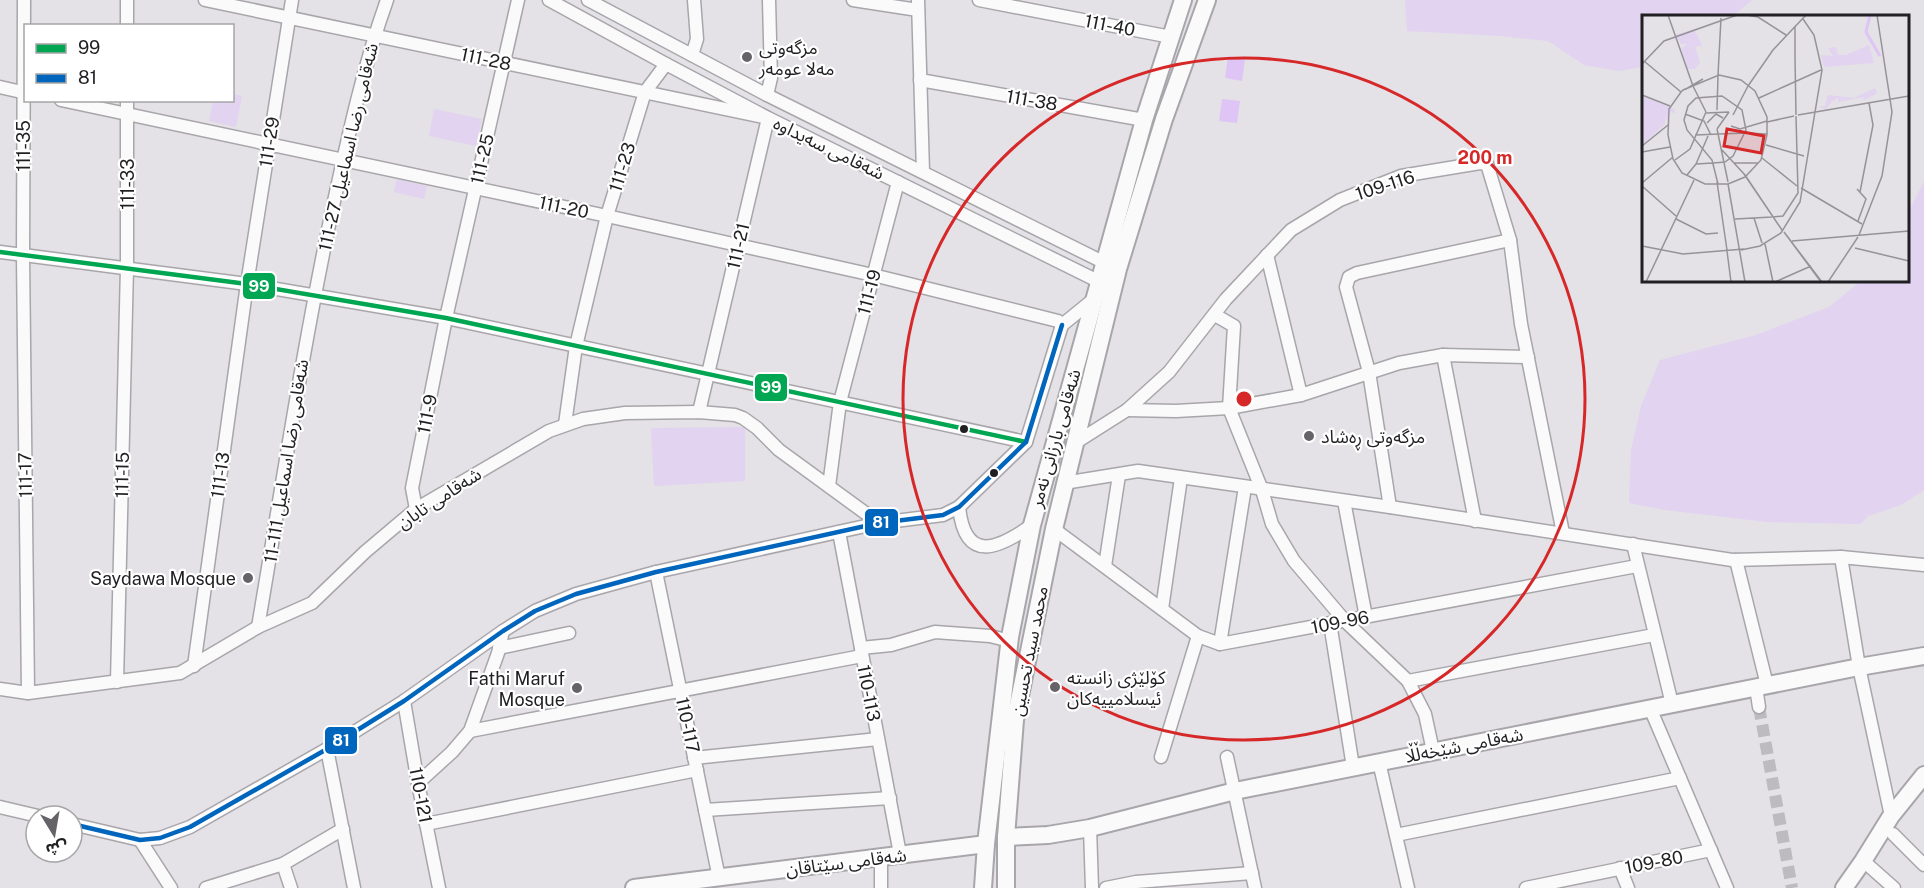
<svg xmlns="http://www.w3.org/2000/svg" width="1924" height="888" font-family="'Public Sans','Noto Sans Arabic',sans-serif">
  <rect width="100%" height="100%" fill="#e4e1e7"/>
  <g fill="#e2d3f0">
    <path d="M1405 0H1752L1733 16H1644L1643 67 1619 71 1584 65 1548 41 1500 36 1407 31Z"/>
    <path d="M233 94 242 96 236 127 209 121 213 101 232 100Z"/>
    <path d="M434 109 482 119 476 146 429 136Z"/>
    <path d="M397 179 427 186 424 199 394 192Z"/>
    <path d="M1924 181V490L1901 505 1868 516 1861 524 1767 522 1665 510 1629 503 1631 450 1641 406 1660 360 1756 335 1829 307 1861 281 1908 280V213Z"/>
    <path d="M745 427V481L654 486 651 428Z"/>
  </g>
  <g fill="#dec5f6">
    <path d="M1228 56 1245 59 1242 81 1225 78Z"/>
    <path d="M1222 99 1240 101 1237 123 1219 121Z"/>
  </g>
  <g fill="none" stroke-linecap="round" stroke-linejoin="round">
    <path stroke="#bdbac0" stroke-width="12" stroke-dasharray="12 6" stroke-linecap="butt" d="M1759 707 1792 888"/>
    <defs>
      <g id="minor">
        <path d="M24 0 23 256 28 693"/>
        <path d="M127 0V26"/>
        <path d="M205 0 768 118 699 412"/>
        <path d="M549 0 666 64 768 118 1106 285"/>
        <path d="M588 0 767 95 1111 266"/>
        <path d="M853 0 918 10"/>
        <path d="M918 0 923 172"/>
        <path d="M979 0 1171 37"/>
        <path d="M692 55 697 39 694 0"/>
        <path d="M920 80 1144 120"/>
        <path d="M0 87 26 93"/>
        <path d="M767 95 771 78 769 0"/>
        <path d="M61 100 607 216 873 275 1058 321 1062 325"/>
        <path d="M0 252 247 284 446 318 1026 442"/>
        <path d="M1267 255 1301 395"/>
        <path d="M1215 315 1234 326 1229 408 1262 490 1272 524 1294 561 1345 621 1408 681 1425 714 1433 751"/>
        <path d="M1062 325 1094 299"/>
        <path d="M1443 355 1475 521"/>
        <path d="M1127 410 1176 411 1229 408 1301 395 1399 363 1443 355 1528 357"/>
        <path d="M565 424 576 346 607 216 645 92 666 64"/>
        <path d="M1075 443 1127 410 1169 372 1226 299 1291 230 1340 200 1401 176 1480 163 1487 164 1510 240 1521 324 1563 533"/>
        <path d="M1064 483 1138 471 1390 507 1732 560 1841 557 1924 565"/>
        <path d="M829 486 840 402 898 182"/>
        <path d="M1344 501 1366 617"/>
        <path d="M959 507C965 564 998 549 1032 525"/>
        <path d="M1390 507 1369 372 1346 287 1349 277 1357 273 1510 240"/>
        <path d="M416 509 412 488 446 318 518 0"/>
        <path d="M1054 529 1198 636 1220 644 1637 566"/>
        <path d="M839 532 900 854"/>
        <path d="M1633 544 1672 704"/>
        <path d="M1841 557 1859 667 1891 816"/>
        <path d="M1736 560 1767 685"/>
        <path d="M1105 566 1119 475"/>
        <path d="M656 572 719 878"/>
        <path d="M1162 609 1181 478"/>
        <path d="M1330 623 1353 767"/>
        <path d="M258 627C282 487 303 346 333 206 348 137 363 67 387 0"/>
        <path d="M1220 644 1245 487"/>
        <path d="M499 648 569 633"/>
        <path d="M861 648 891 645 935 632 990 636 1010 641"/>
        <path d="M194 666 247 284 292 0"/>
        <path d="M1408 681 1654 635"/>
        <path d="M117 682 127 267V100"/>
        <path d="M1756 687 1759 707"/>
        <path d="M0 689 28 693 180 673 258 627 312 603 365 552 416 509 549 431 583 419 625 413 699 412 735 415 743 418 757 428 779 450 879 523"/>
        <path d="M404 701 418 783 439 888"/>
        <path d="M1650 708 1727 888"/>
        <path d="M470 731 862 656"/>
        <path d="M327 749 354 888"/>
        <path d="M1161 757 1198 636"/>
        <path d="M1227 757 1255 888"/>
        <path d="M694 758 878 739"/>
        <path d="M1379 762 1408 888"/>
        <path d="M418 783 452 752 470 731 498 653 503 631"/>
        <path d="M0 807 38 816"/>
        <path d="M705 810 890 798"/>
        <path d="M72 824 140 840 160 838 190 827 327 749 404 701 503 631 535 611 576 594 656 572 879 523 943 515 959 507 1026 442 1062 325"/>
        <path d="M426 824 697 770"/>
        <path d="M1090 828 1092 888"/>
        <path d="M1893 834 1924 865"/>
        <path d="M1396 835 1680 778"/>
        <path d="M140 840 171 888"/>
        <path d="M283 864 291 888"/>
        <path d="M1868 865 1894 888"/>
        <path d="M1620 868 1628 888"/>
        <path d="M206 888 283 864 343 829"/>
        <path d="M881 888V857"/>
        <path d="M1106 888 1136 882 1252 873"/>
        <path d="M1526 888 1711 850"/>
      </g>
      <g id="major">
        <path d="M1006 837 1048 835 1090 828 1235 791 1859 667 1924 656"/>
        <path d="M634 888 986 844"/>
        <path d="M983 888 986 844 1010 637 1032 525 1144 120 1183 0"/>
        <path d="M1006 888V837L1015 720 1054 529 1118 269 1164 119 1207 0"/>
        <path d="M1844 888 1863 861 1891 816 1924 775"/>
      </g>
    </defs>
    <use href="#minor" stroke="#a8a6aa" stroke-width="15"/>
    <use href="#major" stroke="#a8a6aa" stroke-width="20"/>
    <use href="#minor" stroke="#fbfafb" stroke-width="12"/>
    <use href="#major" stroke="#fbfafb" stroke-width="16"/>
    <defs>
      <path id="bus-1" d="M0 252 247 284 446 318 1026 442"/>
      <path id="bus-2" d="M72 824 140 840 160 838 190 827 327 749 404 701 503 631 535 611 576 594 656 572 879 523 943 515 959 507 1026 442 1062 325"/>
    </defs>
    <use href="#bus-1" stroke="#fff" stroke-width="9"/>
    <use href="#bus-2" stroke="#fff" stroke-width="9"/>
    <use href="#bus-1" stroke="#00a651" stroke-width="4.5"/>
    <use href="#bus-2" stroke="#0065bd" stroke-width="4.5"/>
  </g>
  <circle fill="none" stroke="#d62828" stroke-width="3" cx="1244" cy="399" r="341"/>
  <g fill="#656367" stroke="#fff" stroke-width="2">
    <circle cx="747" cy="57" r="6"/>
    <circle cx="1309" cy="436" r="6"/>
    <circle cx="248" cy="578" r="6"/>
    <circle cx="1055" cy="687" r="6"/>
    <circle cx="577" cy="688" r="6"/>
  </g>
  <g fill="#201f22" stroke="#fff" stroke-width="2">
    <circle cx="964" cy="429" r="5"/>
    <circle cx="994" cy="473" r="5"/>
  </g>
  <g text-anchor="middle" dominant-baseline="central" stroke-width="4.5" stroke-linejoin="round" paint-order="stroke">
    <g font-size="18" fill="#201f22" stroke="#fff">
      <text transform="translate(1110 25) rotate(11)">111-40</text>
      <text transform="translate(486 59) rotate(12)">111-28</text>
      <text transform="translate(1032 100) rotate(10)">111-38</text>
      <text transform="translate(269 142) rotate(-81)">111-29</text>
      <text transform="translate(23 146) rotate(-90)">111-35</text>
      <text transform="translate(348 147) rotate(-77)">111-27 شەقامی رضا اسماعيل</text>
      <text transform="translate(829 148) rotate(26)">شەقامی سەیداوە</text>
      <text transform="translate(482 159) rotate(-77)">111-25</text>
      <text transform="translate(622 167) rotate(-73)">111-23</text>
      <text transform="translate(127 184) rotate(-90)">111-33</text>
      <text transform="translate(1385 185) rotate(-18)">109-116</text>
      <text transform="translate(564 207) rotate(12)">111-20</text>
      <text transform="translate(738 246) rotate(-77)">111-21</text>
      <text transform="translate(869 292) rotate(-75)">111-19</text>
      <text transform="translate(427 414) rotate(-79)">111-9</text>
      <text transform="translate(1055 438) rotate(-74)">شەقامی بارزانی نەمر</text>
      <text transform="translate(286 461) rotate(-81)">شەقامی رضا اسماعيل 111-11</text>
      <text transform="translate(25 475) rotate(-91)">111-17</text>
      <text transform="translate(122 475) rotate(-89)">111-15</text>
      <text transform="translate(220 475) rotate(-82)">111-13</text>
      <text transform="translate(439 498) rotate(-33)">شەقامی تابان</text>
      <text transform="translate(1340 622) rotate(-11)">109-96</text>
      <text transform="translate(1029 651) rotate(-79)">محمد سید تحسین</text>
      <text transform="translate(869 693) rotate(79)">110-113</text>
      <text transform="translate(688 725) rotate(78)">110-117</text>
      <text transform="translate(1464 745) rotate(-11)">شەقامی شێخەڵڵا</text>
      <text transform="translate(421 795) rotate(79)">110-121</text>
      <text transform="translate(846 862) rotate(-7)">شەقامی سێتاقان</text>
      <text transform="translate(1654 862) rotate(-11)">109-80</text>
    </g>
    <g font-size="18" fill="#201f22" stroke="#fff" text-anchor="start">
      <text x="759" y="47">مزگەوتی<tspan x="759" dy="21">مەلا عومەر</tspan></text>
      <text x="1321" y="436">مزگەوتی ڕەشاد</text>
      <text x="236" y="578" text-anchor="end">Saydawa Mosque</text>
      <text x="1067" y="677">کۆلێژی زانستە<tspan x="1067" dy="21">ئیسلامییەکان</tspan></text>
      <text x="565" y="678" text-anchor="end">Fathi Maruf<tspan x="565" dy="21">Mosque</tspan></text>
    </g>
  </g>
  <g transform="translate(1642 15)">
    <rect width="267" height="267" fill="#e4e1e7"/>
    <path d="M52 14 60 30 53 32 58 47 53 54H45L39 34 45 29H39L33 20ZM227 30 232 48 182 52 179 40 191 41 186 33 194 32 196 40H204ZM233 73 235 78 223 85 221 82 196 87V83L192 85 195 89 191 85 184 94 177 92 183 91 186 80 212 83ZM0 81 32 94 33 98 28 97 24 106 23 101V109L0 130Z" fill="#e2d3f0"/>
    <path fill="none" stroke="#dec5f6" stroke-width="3" d="M228 0 224 17 238 41"/>
    <path fill="none" stroke="#969398" stroke-width="1.5" d="M26 0 51 71M105 0 116 2 144 20M153 11V42M153 42 154 100M2 46 39 77M0 49 22 26 95 0M76 60 79 3M51 71 64 97M106 71 131 35 164 0M41 75 77 60 99 65 113 76 125 102V120L119 145 103 162 86 169H63L40 158 31 144 26 120 27 94 39 77 41 75 44 74 61 64M0 80 28 91M117 83 179 55M75 95 76 61M64 98 87 97M43 99 62 106 69 120M91 100 106 71M156 100 267 81M125 107 152 101M65 108 74 99 81 103M89 111 98 114 125 106M75 114 86 167M75 114 87 97M103 118 125 119M53 120 103 118M124 130 162 141M0 131 26 110M80 135 103 160 140 215 102 159M0 137 28 132M120 143 155 171M33 145 48 134 64 97M71 148 83 147 91 141 104 115 100 95 80 81 54 83 46 91 42 105 45 115 70 145 76 169M92 148H116M54 149 66 121M45 160 54 149 71 148M75 167 85 235M0 168 31 142M86 169 103 267M0 171 34 201M159 173 220 209M215 174 224 184 216 206M218 177 231 110 227 88M131 202 141 201 156 178 154 101M112 203 120 228M34 204 64 219 76 218M93 204 130 202M217 220 240 161 250 97 235 0M150 226 267 216M123 229 131 267M0 231 41 239 102 234M213 233 267 246M99 235 118 231 139 218 158 187 180 55 172 20 161 4M85 236 89 267M4 267 52 165M133 267 169 251M179 267 142 217 180 267M186 267 216 222"/>
    <path fill="#d62828" fill-opacity="0.15" stroke="#d62828" stroke-width="3" d="M85 114 122 121 119 138 82 131Z"/>
    <rect width="267" height="267" fill="none" stroke="#201f22" stroke-width="3"/>
  </g>
  <circle cx="1244" cy="399" r="9" fill="#d62828" stroke="#fff" stroke-width="3"/>
  <g font-size="18" text-anchor="middle" font-weight="bold" fill="#d62828" stroke="#fff" stroke-width="4.5" stroke-linejoin="round" paint-order="stroke">
    <text x="1485" y="164">200 m</text>
  </g>
  <g stroke="#fff" stroke-width="2">
    <rect x="242" y="272" width="34" height="28" rx="6" fill="#00a651"/>
    <rect x="754" y="373" width="34" height="29" rx="6" fill="#00a651"/>
    <rect x="864" y="508" width="35" height="29" rx="6" fill="#0065bd"/>
    <rect x="324" y="726" width="34" height="29" rx="6" fill="#0065bd"/>
  </g>
  <g font-size="16" text-anchor="middle" font-weight="bold" fill="#fff">
    <text x="259" y="292">99</text>
    <text x="771" y="393">99</text>
    <text x="881" y="528">81</text>
    <text x="341" y="746">81</text>
  </g>
  <rect x="24" y="24" width="210" height="78" fill="#ffffff" stroke="#a6a5a7" stroke-width="1.5"/>
  <rect x="36" y="44" width="30" height="9" fill="#00a651" stroke="#a6a5a7" stroke-width="1.5"/>
  <text x="78" y="54" font-size="18" fill="#201f22">99</text>
  <rect x="36" y="74" width="30" height="9" fill="#0065bd" stroke="#a6a5a7" stroke-width="1.5"/>
  <text x="78" y="84" font-size="18" fill="#201f22">81</text>
  <g transform="translate(54 834) rotate(169)"><circle r="28" fill="#ffffff" stroke="#a6a5a7" stroke-width="1.5"/>
  <path d="M0-4.5L10 22L0 15L-10 22Z" fill="#656367"/>
  <text y="-9" font-size="16" font-weight="bold" text-anchor="middle" fill="#201f22">ش</text>
  </g>
</svg>
